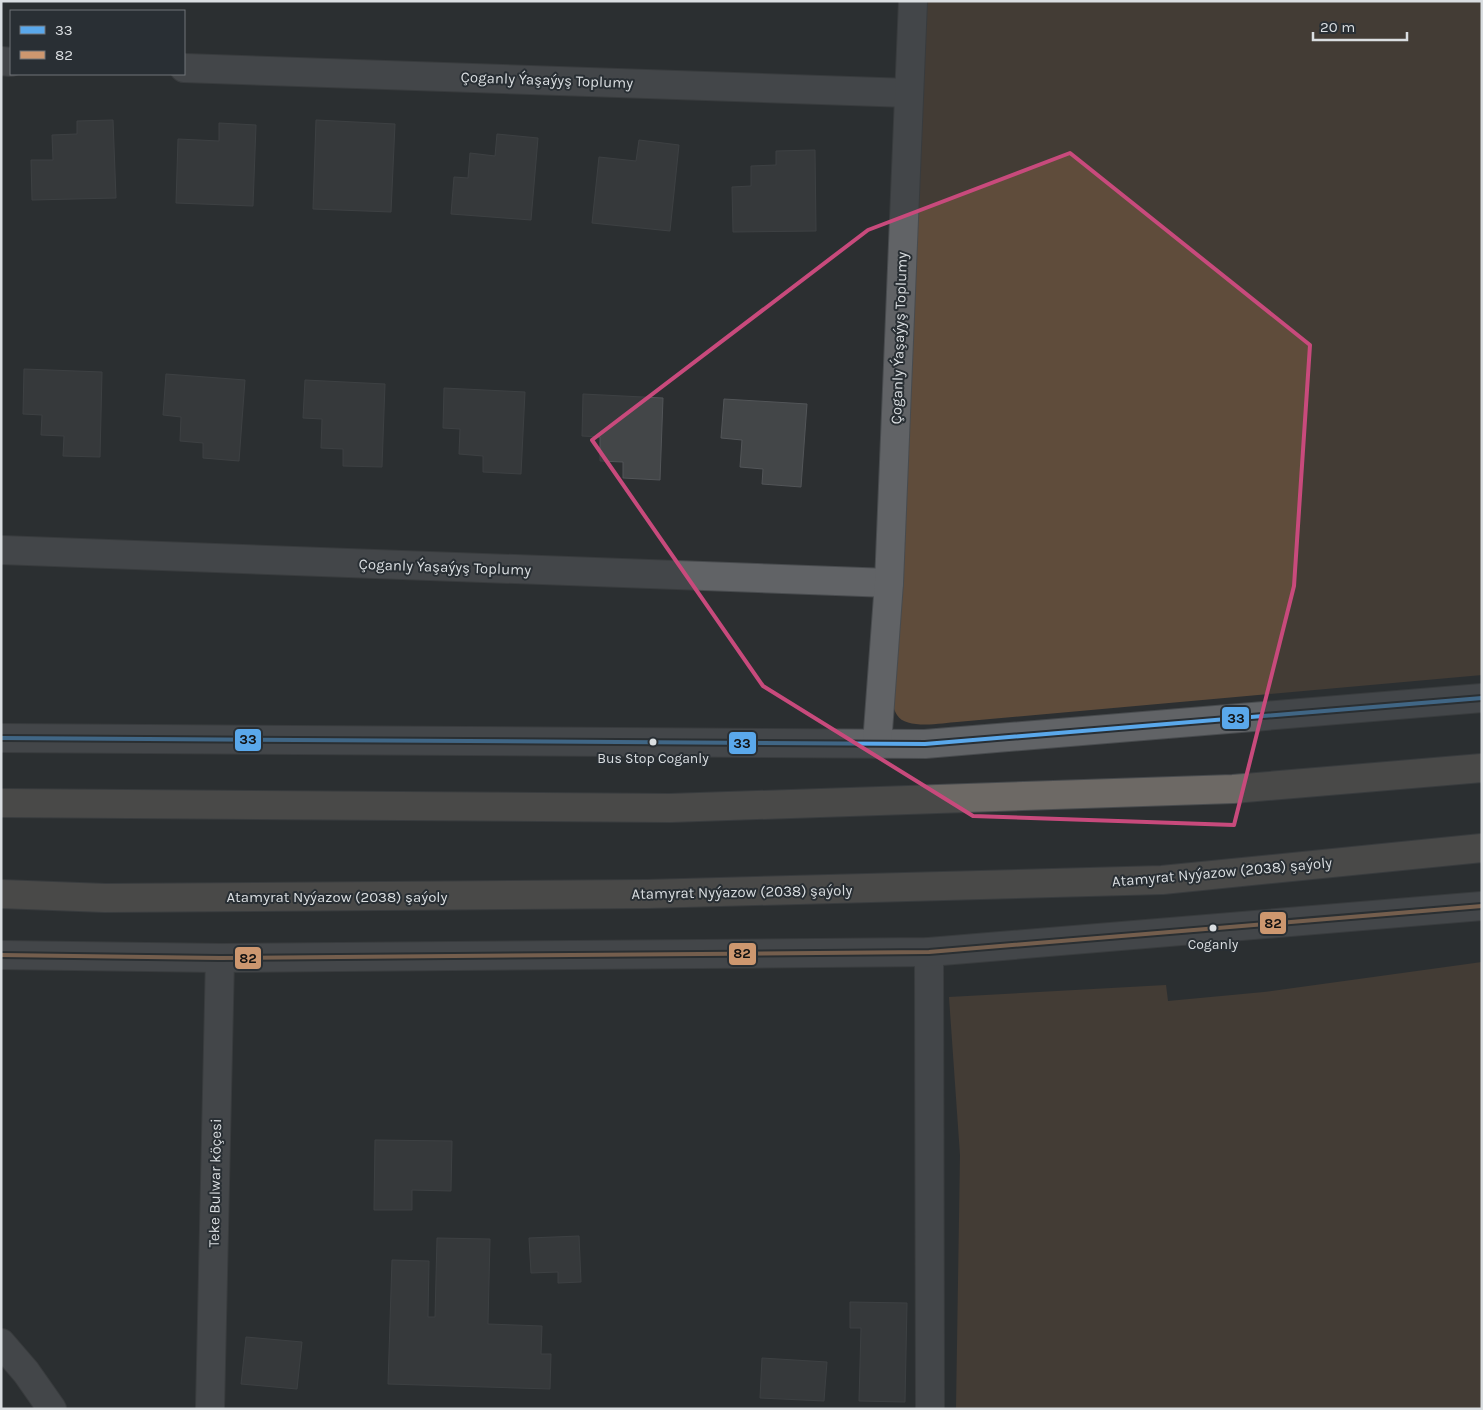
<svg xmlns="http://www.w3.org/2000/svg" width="1483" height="1410" font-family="Karla,sans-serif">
  <rect width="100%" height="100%" fill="#2c2f31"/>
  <g fill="#5f4c3b">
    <path d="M922 1H1482V675L957 722C942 723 906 730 897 715 893 709 892 700 890 693Z"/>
    <path d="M1482 962V1409H956L960 1155 949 997 1166 985 1168 1001 1264 992Z"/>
  </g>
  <g fill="#434648" stroke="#525558">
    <path d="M113 120 116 198 32 200 31 160H53L52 135 77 134V121Z"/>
    <path d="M316 120 395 124 391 212 313 209Z"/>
    <path d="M219 123 256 125 253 206 176 203 178 139 219 141Z"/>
    <path d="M497 134 538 138 531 220 451 214 454 177 468 178 470 153 495 156Z"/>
    <path d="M639 140 679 145 670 231 592 223 599 157 636 161Z"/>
    <path d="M815 150 816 231 733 232 732 187 751 186V166L776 165V151Z"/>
    <path d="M24 369 102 372 100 457 63 456 64 436 41 435 42 415 23 414Z"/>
    <path d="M166 374 245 380 239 461 203 458V443L180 441 181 417 163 415Z"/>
    <path d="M305 380 385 384 382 467 343 466V449L321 448 322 419 303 418Z"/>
    <path d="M444 388 525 392 521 474 483 472V456L459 454 460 429 443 428Z"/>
    <path d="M583 394 663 398 660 480 623 478V462L600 461V437L582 436Z"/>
    <path d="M724 399 807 404 801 487 762 484 763 469 740 467 742 440 721 438Z"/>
    <path d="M375 1140 452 1141 451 1191 412 1190V1210H374Z"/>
    <path d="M579 1236 581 1282 558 1283V1272L531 1273 529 1238Z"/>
    <path d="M437 1238 490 1239 488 1324 542 1326 541 1354H551L550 1389 388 1384 392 1260 429 1261 428 1317H435Z"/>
    <path d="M850 1302 907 1303 905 1402 859 1401 861 1328H850Z"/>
    <path d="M246 1337 302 1342 297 1389 241 1384Z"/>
    <path d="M762 1358 827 1362 824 1401 760 1398Z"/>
  </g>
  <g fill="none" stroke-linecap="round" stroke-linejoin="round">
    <defs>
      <g id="street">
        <path d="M1 61 11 62"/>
        <path d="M184 68 909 93"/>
        <path d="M1 550 889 583"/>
        <path d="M1 738 925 744 1482 698"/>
        <path d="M877 744 889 583 913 1"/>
        <path d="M929 952 930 1409"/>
        <path d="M1 955 220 958 929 952 1482 906"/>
        <path d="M1 1343 26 1372 52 1409"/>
        <path d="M210 1409 220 958"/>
      </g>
      <g id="primary">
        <path d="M1 803 670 808 1233 789 1482 768"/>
        <path d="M1 894 105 898 647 894 1162 880 1482 848"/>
      </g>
    </defs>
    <use href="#street" stroke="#484b4e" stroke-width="30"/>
    <use href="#primary" stroke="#484b4e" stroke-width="30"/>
    <use href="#street" stroke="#616366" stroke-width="28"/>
    <use href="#primary" stroke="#6d6965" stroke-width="28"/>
    <defs>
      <path id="bus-1" d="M1 738 925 744 1482 698"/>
      <path id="bus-2" d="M1 955 220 958 929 952 1482 906"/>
    </defs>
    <use href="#bus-1" stroke="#292f34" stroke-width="8"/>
    <use href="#bus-2" stroke="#292f34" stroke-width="8"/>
    <use href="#bus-1" stroke="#5aa8eb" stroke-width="4"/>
    <use href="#bus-2" stroke="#cd976f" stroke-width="4"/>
  </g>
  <path d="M0 0H1483V1410H0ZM1070 153 1310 345 1294 586 1234 825 973 816 763 686 592 440 868 230Z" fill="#2c2f31" fill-opacity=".55" fill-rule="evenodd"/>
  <path fill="none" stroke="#c84a7c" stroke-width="4" stroke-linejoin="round" d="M1070 153 1310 345 1294 586 1234 825 973 816 763 686 592 440 868 230Z"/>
  <g fill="#dadee1" stroke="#292f34" stroke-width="2">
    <circle cx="653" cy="742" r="4.5"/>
    <circle cx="1213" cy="928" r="4.5"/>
  </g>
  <g text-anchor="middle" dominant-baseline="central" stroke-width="4" stroke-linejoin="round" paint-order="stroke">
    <g font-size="14" fill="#dadee1" stroke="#292f34">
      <text x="653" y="758">Bus Stop Coganly</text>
      <text x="1213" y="944">Coganly</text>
    </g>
    <g font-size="15" fill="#dadee1" stroke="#292f34">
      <text transform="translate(547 80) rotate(2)">Çoganly Ýaşaýyş Toplumy</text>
      <text transform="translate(899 338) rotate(-88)">Çoganly Ýaşaýyş Toplumy</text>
      <text transform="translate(445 567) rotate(2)">Çoganly Ýaşaýyş Toplumy</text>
      <text transform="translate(1222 872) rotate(-5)">Atamyrat Nyýazow (2038) şaýoly</text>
      <text transform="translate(742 892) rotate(-1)">Atamyrat Nyýazow (2038) şaýoly</text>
      <text x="337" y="897">Atamyrat Nyýazow (2038) şaýoly</text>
      <text transform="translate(215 1183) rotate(-89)">Teke Bulwar köçesi</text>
    </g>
  </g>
  <g stroke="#292f34" stroke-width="2">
    <rect x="1221" y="706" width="29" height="24" rx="5" fill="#5aa8eb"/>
    <rect x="234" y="728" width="28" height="24" rx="5" fill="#5aa8eb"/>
    <rect x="728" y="731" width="29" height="24" rx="5" fill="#5aa8eb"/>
    <rect x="1259" y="911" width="28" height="24" rx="5" fill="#cd976f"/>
    <rect x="728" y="942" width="29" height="24" rx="5" fill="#cd976f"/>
    <rect x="234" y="946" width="28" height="24" rx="5" fill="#cd976f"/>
  </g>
  <g font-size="14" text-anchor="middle" font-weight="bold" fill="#111">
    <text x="1236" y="723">33</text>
    <text x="248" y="744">33</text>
    <text x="742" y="748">33</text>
    <text x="1273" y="928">82</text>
    <text x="742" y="958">82</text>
    <text x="248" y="963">82</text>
  </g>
  <rect width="1483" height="1410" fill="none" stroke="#dadee1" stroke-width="5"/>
  <rect x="10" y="10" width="175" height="65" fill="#292f34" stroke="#707579"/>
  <rect x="20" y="26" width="25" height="8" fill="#5aa8eb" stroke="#707579"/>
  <text x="55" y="35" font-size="15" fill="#dadee1">33</text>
  <rect x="20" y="51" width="25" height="8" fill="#cd976f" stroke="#707579"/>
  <text x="55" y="60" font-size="15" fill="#dadee1">82</text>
  <path d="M1313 32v8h94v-8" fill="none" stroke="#dadee1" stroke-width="2.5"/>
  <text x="1320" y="32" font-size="15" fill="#dadee1" stroke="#292f34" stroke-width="4" paint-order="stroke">20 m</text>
</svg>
